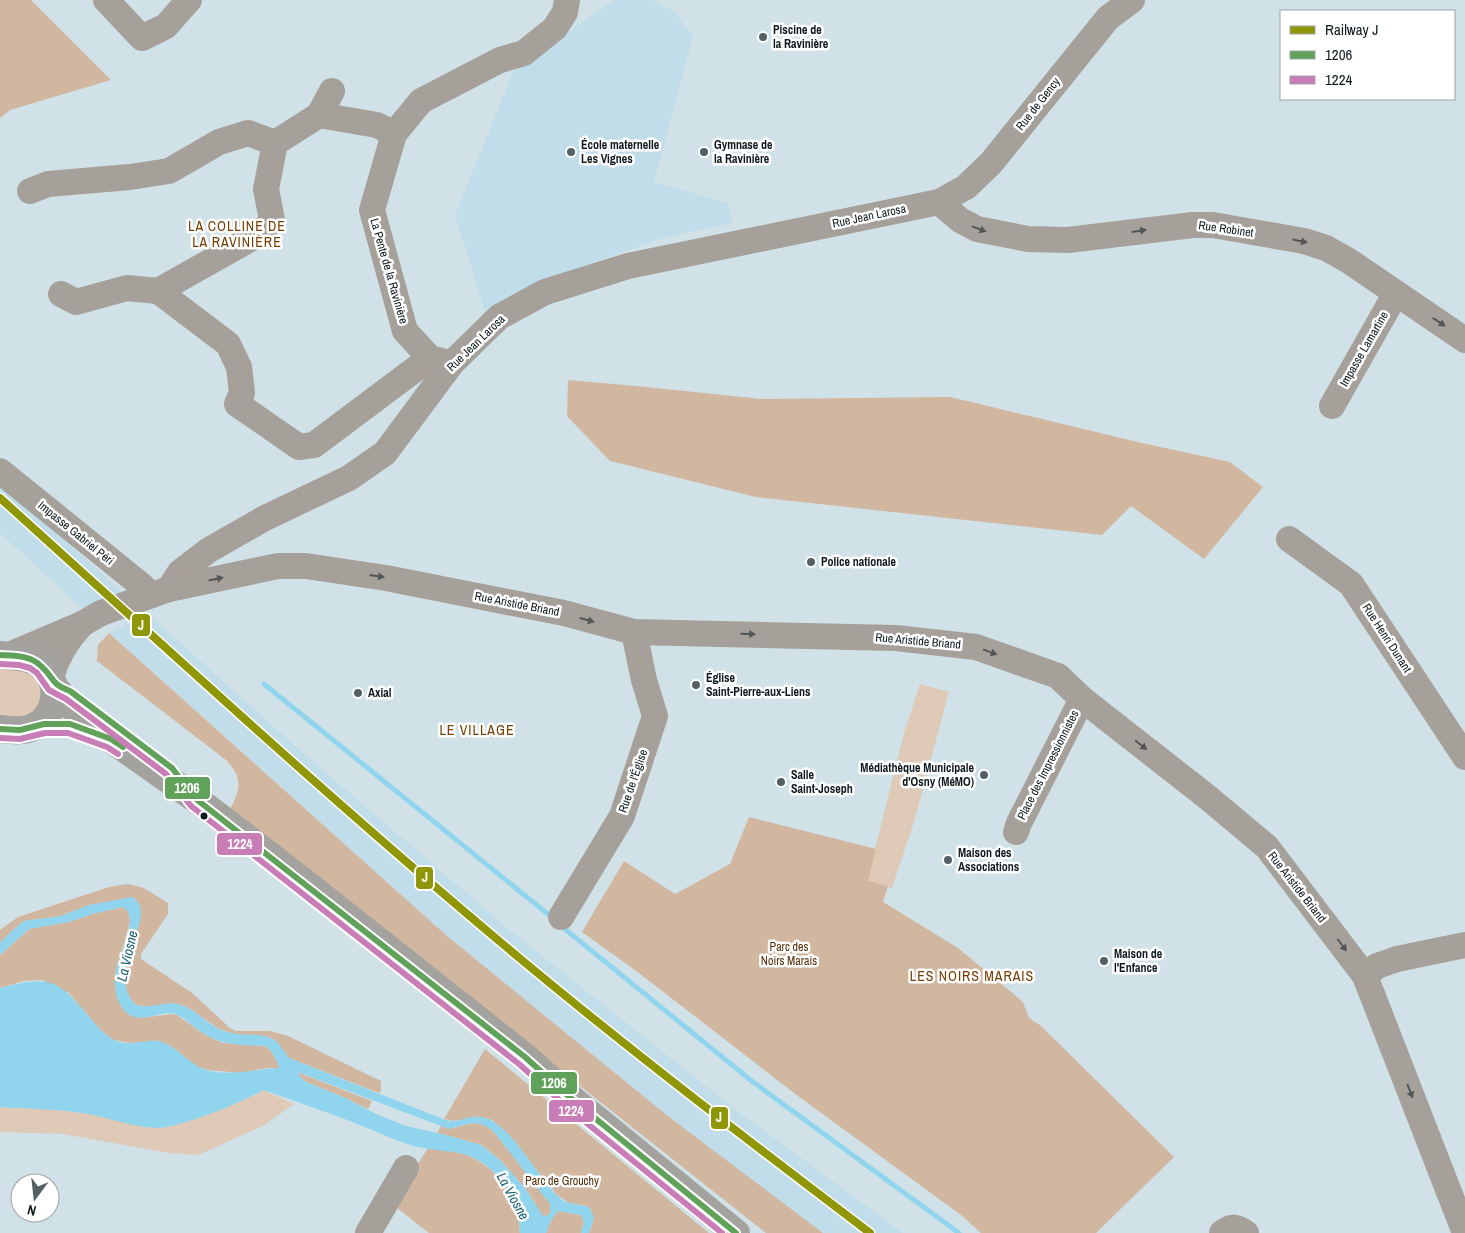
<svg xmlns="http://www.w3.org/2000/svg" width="1465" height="1233" font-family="'Archivo Narrow',sans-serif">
  <rect width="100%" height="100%" fill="#d0e1e7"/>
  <g fill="#c0dde9">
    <path d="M614 0H652L673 11 693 36 654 182 728 203 732 223 662 238 585 266 485 312 455 215 514 70Z"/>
    <path d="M0 481 122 592 82 608 0 533Z"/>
    <path d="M148 614 326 773 511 931 732 1107 903 1233H823L669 1117 447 936 110 633Z"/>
  </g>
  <g fill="#dfcab8">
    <path d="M0 668C10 669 21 669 30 674 46 685 43 713 23 717 17 719 7 717 0 716Z"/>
    <path d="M920 684 949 692 914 822 892 888 867 881 904 733Z"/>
    <path d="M263 1090 294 1104 263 1126 198 1155 169 1153 63 1134 0 1132V1107L50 1109 89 1114 140 1126 256 1095Z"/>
  </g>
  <g fill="#d1b7a0">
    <path d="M0 0H31L111 80 10 110 0 118Z"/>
    <path d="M568 380 636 386 762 399 950 397 1142 443 1230 462 1263 487 1204 559 1131 506 1102 535 756 497 610 461 567 416Z"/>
    <path d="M109 633 447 936 669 1117 823 1233H766L230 809C241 788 243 778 226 760L97 661 98 645Z"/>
    <path d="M749 817 876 849 868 881 888 886 883 902 958 948 1023 1002 1029 1018 1041 1026 1174 1157 1096 1233H981L961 1215 798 1096 635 970 582 932 624 861 675 894 730 864Z"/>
    <path d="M128 884 144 888 168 903V914L141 954V959L192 993 230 1028 236 1031H270L288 1036 381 1081V1091L379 1093 289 1058 278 1043 265 1036 237 1035 219 1029 187 1007 172 1003 149 1007 136 1005C106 975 144 939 139 904L72 911 61 916 24 921 14 929 0 943V930L18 917 109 887Z"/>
    <path d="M123 907 129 912 130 922 115 976 118 999 142 1018 171 1014 177 1015 204 1034 223 1043 265 1046C273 1051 276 1060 280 1068H267L241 1073 208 1070 198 1067 171 1047 158 1041 130 1043 114 1040 101 1031 69 993 42 980 24 981 0 988V955L29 929 69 922 92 914Z"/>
    <path d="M485 1049 709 1233H589L593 1222 587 1206 569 1203 557 1195 505 1131 492 1120 482 1117 452 1121 444 1119Z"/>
    <path d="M297 1072 372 1101 368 1109 343 1097 306 1082 301 1078Z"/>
    <path d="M473 1123 484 1124 494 1132 551 1204V1209L549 1215 543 1216 525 1188 501 1161 488 1150 481 1145 437 1133 441 1126 449 1129Z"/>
    <path d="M428 1148C439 1150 452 1150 463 1154 487 1161 511 1185 517 1210 519 1217 519 1225 520 1233H429L392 1204Z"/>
    <path d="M558 1211 581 1215 584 1222 581 1233H546L550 1222Z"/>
  </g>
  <path fill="#91d4ed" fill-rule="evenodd" d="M132 897C163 914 101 970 136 1005 151 1009 164 1001 178 1004 195 1008 206 1024 221 1030 237 1037 257 1032 271 1038 279 1042 284 1051 289 1058L448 1121C460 1123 470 1114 482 1117 513 1124 537 1179 561 1199 570 1206 581 1203 590 1208L594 1218 589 1233H581L584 1222 581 1215 558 1211 550 1222 546 1233H520C519 1203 505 1176 478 1160 459 1149 435 1152 414 1146 393 1140 371 1129 350 1121 321 1110 292 1100 263 1090 244 1102 181 1127 159 1128 135 1128 111 1118 88 1114 59 1109 29 1109 0 1107V988C52 974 58 980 91 1019 98 1027 104 1035 114 1040 130 1048 145 1038 159 1041 174 1045 184 1058 197 1066 217 1079 257 1069 279 1068 277 1060 273 1051 265 1046 242 1045 223 1046 203 1033 195 1028 187 1020 178 1015 159 1006 133 1035 118 1000 114 990 114 976 117 966 120 953 141 914 122 907L92 914 69 922 29 929 0 955V943L14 929 24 921 61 916 89 905ZM298 1072 449 1129C469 1124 476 1118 494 1132L550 1204V1213L546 1216H543L525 1188 501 1161 481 1145 446 1135 406 1126 376 1114 343 1097 306 1082 301 1078Z"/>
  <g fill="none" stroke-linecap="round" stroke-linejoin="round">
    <g stroke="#91d4ed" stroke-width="5">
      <path d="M264 684 554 919"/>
      <path d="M560 925 753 1082 959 1233"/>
    </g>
    <g stroke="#a6a09a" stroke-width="26">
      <path d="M106 0 142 38 166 26 189 0"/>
      <path d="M332 91 319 115 275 143 266 189 272 220 261 233 158 291 228 344 239 367 242 393 237 404 299 447 314 445 430 358"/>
      <path d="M319 115 377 125 394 134"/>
      <path d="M30 191 48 184 130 177 169 171 219 142 248 133 275 143"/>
      <path d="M939 202 960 220 977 229 1028 239 1068 240 1193 225H1213L1304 241 1326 248 1349 261 1465 340"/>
      <path d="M61 294 76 302 127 288 158 291"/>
      <path d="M446 362 430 358 405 331 372 210 394 134 421 101 500 60 524 53 555 28 565 12 567 0"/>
      <path d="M1332 406 1396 293"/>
      <path d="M0 471 141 585 151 595"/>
      <path d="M1289 539 1351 584 1465 757"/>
      <path d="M169 589 180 572 209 550 265 518 349 478 385 453 452 363 499 317 545 292 628 266 939 202 966 187 991 163 1108 18 1132 0"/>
      <path d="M7 656 82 624 101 613 169 589 278 566H306L386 578 564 613 634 632 896 638 976 647 1058 676 1082 699 1206 796 1267 847 1365 976 1465 1233"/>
      <path d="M51 677C57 656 66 641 81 625"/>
      <path d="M1016 832 1019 823 1082 699"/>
      <path d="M561 917 622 816 655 716 644 680 634 632"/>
      <path d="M1365 976 1377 966 1397 959 1465 945"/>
      <path d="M368 1233 406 1168"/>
      <path d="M1222 1233C1231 1225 1237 1227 1246 1233"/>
    </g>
    <g stroke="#a3a29f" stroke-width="28">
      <path d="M0 655C11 656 24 656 34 661 63 674 60 717 31 728 21 732 10 730 0 729"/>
      <path d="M54 687 72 707 111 739 196 799 300 879 525 1057 574 1101 736 1233"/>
    </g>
    <defs>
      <g id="bus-1">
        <path d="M0 655C14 656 30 655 41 666 55 678 49 683 70 691L172 768 196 799 525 1057 574 1101 736 1233"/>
        <path d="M0 729 20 730 44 724H70L111 739 123 747"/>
      </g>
      <g id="bus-2">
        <path d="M0 664 19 665 30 668 37 673 49 690 66 699 166 774 191 806 519 1064 568 1108 722 1233"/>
        <path d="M0 738 20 739 45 733H68L107 747 118 754"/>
      </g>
    </defs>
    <use href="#bus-1" stroke="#fff" stroke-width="10"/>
    <use href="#bus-2" stroke="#fff" stroke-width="10"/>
    <use href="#bus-1" stroke="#60a25a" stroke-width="6"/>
    <use href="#bus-2" stroke="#c87db6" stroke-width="6"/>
    <defs>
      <path id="rail-1" d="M0 498C173 654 344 812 523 961 636 1055 753 1144 870 1233"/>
    </defs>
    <use href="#rail-1" stroke="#fff" stroke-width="11"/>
    <use href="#rail-1" stroke="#8f9709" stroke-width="8"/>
  </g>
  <defs><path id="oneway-solid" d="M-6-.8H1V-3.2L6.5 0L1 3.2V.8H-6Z" transform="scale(1.25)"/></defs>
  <g fill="#535656">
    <use href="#oneway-solid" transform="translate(979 229) rotate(20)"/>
    <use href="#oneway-solid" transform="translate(1139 231) rotate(-8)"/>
    <use href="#oneway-solid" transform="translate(1300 241) rotate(12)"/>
    <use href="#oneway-solid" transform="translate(1439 322) rotate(34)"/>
    <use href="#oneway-solid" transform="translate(377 576) rotate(8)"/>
    <use href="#oneway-solid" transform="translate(216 579) rotate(-12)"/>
    <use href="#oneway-solid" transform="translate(587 620) rotate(15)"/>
    <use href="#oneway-solid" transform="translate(748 634) rotate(1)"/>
    <use href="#oneway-solid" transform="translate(990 652) rotate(20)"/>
    <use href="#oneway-solid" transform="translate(1141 745) rotate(38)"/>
    <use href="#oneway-solid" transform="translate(1342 945) rotate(53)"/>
    <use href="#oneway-solid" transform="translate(1410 1091) rotate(69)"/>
  </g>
  <g fill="#536064" stroke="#fff" stroke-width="2">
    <circle cx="763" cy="37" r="5"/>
    <circle cx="571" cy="152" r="5"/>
    <circle cx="704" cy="152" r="5"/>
    <circle cx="811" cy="562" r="5"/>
    <circle cx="696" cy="685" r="5"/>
    <circle cx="358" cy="693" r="5"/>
    <circle cx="984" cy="775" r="5"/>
    <circle cx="781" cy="782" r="5"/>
    <circle cx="948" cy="860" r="5"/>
    <circle cx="1104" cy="961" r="5"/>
  </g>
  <circle fill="#0f1a1e" stroke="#fff" stroke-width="2" cx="204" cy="816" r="4.5"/>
  <g text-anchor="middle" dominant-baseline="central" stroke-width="5" stroke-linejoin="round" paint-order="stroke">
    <g font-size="12" font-weight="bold" fill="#0f1a1e" stroke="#fff" text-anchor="start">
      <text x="773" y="30">Piscine de<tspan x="773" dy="14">la Ravinière</tspan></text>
      <text x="581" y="145">École maternelle<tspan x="581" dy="14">Les Vignes</tspan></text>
      <text x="714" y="145">Gymnase de<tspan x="714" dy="14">la Ravinière</tspan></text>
      <text x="821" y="562">Police nationale</text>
      <text x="706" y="678">Église<tspan x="706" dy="14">Saint-Pierre-aux-Liens</tspan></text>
      <text x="368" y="693">Axial</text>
      <text x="974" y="768" text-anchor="end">Médiathèque Municipale<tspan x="974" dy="14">d'Osny (MéMO)</tspan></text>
      <text x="791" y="775">Salle<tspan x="791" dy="14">Saint-Joseph</tspan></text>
      <text x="958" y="853">Maison des<tspan x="958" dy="14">Associations</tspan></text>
      <text x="1114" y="954">Maison de<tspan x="1114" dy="14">l'Enfance</tspan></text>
    </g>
    <g font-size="12" fill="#0f1a1e" stroke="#fff">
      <text transform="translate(1038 104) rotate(-52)">Rue de Gency</text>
      <text transform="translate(869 216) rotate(-12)">Rue Jean Larosa</text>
      <text transform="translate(1226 229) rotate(8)">Rue Robinet</text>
      <text transform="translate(389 271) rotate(74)">La Pente de la Ravinière</text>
      <text transform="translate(476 343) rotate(-44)">Rue Jean Larosa</text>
      <text transform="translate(1364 349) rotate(-60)">Impasse Lamartine</text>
      <text transform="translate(76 533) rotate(39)">Impasse Gabriel Péri</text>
      <text transform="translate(517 604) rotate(11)">Rue Aristide Briand</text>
      <text transform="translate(1387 638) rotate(57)">Rue Henri Dunant</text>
      <text transform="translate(918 641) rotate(5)">Rue Aristide Briand</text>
      <text transform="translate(1048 765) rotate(-63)">Place des Impressionnistes</text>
      <text transform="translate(633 781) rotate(-71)">Rue de l'Église</text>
      <text transform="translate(1297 887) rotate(52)">Rue Aristide Briand</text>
    </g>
    <g font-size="12" fill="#562e08" stroke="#fff">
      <text x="789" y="947">Parc des<tspan x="789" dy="14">Noirs Marais</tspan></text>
      <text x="562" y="1181">Parc de Grouchy</text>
    </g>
    <g font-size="14" letter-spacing="1" fill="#763e03" stroke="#fff">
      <text x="237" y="226">LA COLLINE DE<tspan x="237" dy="16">LA RAVINIÈRE</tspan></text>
      <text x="477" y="730">LE VILLAGE</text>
      <text x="972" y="976">LES NOIRS MARAIS</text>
    </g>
    <g font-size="14" font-style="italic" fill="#155c73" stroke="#fff">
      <text transform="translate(127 956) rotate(-77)">La Viosne</text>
      <text transform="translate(513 1196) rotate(61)">La Viosne</text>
    </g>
  </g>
  <g stroke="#fff" stroke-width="2">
    <rect x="131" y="613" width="20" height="24" rx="5" fill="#8f9709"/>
    <rect x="164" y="776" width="47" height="24" rx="5" fill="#60a25a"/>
    <rect x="216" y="832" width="47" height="24" rx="5" fill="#c87db6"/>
    <rect x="415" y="866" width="19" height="24" rx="5" fill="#8f9709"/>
    <rect x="530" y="1071" width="48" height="24" rx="5" fill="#60a25a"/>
    <rect x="548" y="1099" width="47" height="24" rx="5" fill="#c87db6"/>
    <rect x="710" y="1106" width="19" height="24" rx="5" fill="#8f9709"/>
  </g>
  <g font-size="14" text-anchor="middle" font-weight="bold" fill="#fff">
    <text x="141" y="630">J</text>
    <text x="187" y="793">1206</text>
    <text x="240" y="849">1224</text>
    <text x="425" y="882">J</text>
    <text x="554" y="1088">1206</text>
    <text x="571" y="1116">1224</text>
    <text x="719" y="1122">J</text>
  </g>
  <rect x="1280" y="10" width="175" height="90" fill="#ffffff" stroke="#9fa3a5"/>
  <rect x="1290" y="26" width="25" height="8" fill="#8f9709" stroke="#9fa3a5"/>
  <text x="1325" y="35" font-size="15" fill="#0f1a1e">Railway J</text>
  <rect x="1290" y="51" width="25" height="8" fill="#60a25a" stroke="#9fa3a5"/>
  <text x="1325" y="60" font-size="15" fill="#0f1a1e">1206</text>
  <rect x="1290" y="76" width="25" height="8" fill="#c87db6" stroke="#9fa3a5"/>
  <text x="1325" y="85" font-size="15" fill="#0f1a1e">1224</text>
  <g transform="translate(35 1198) rotate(195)"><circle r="24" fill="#ffffff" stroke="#9fa3a5"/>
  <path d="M0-4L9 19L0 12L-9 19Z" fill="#536064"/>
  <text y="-8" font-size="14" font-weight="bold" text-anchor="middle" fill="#0f1a1e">N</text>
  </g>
</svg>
